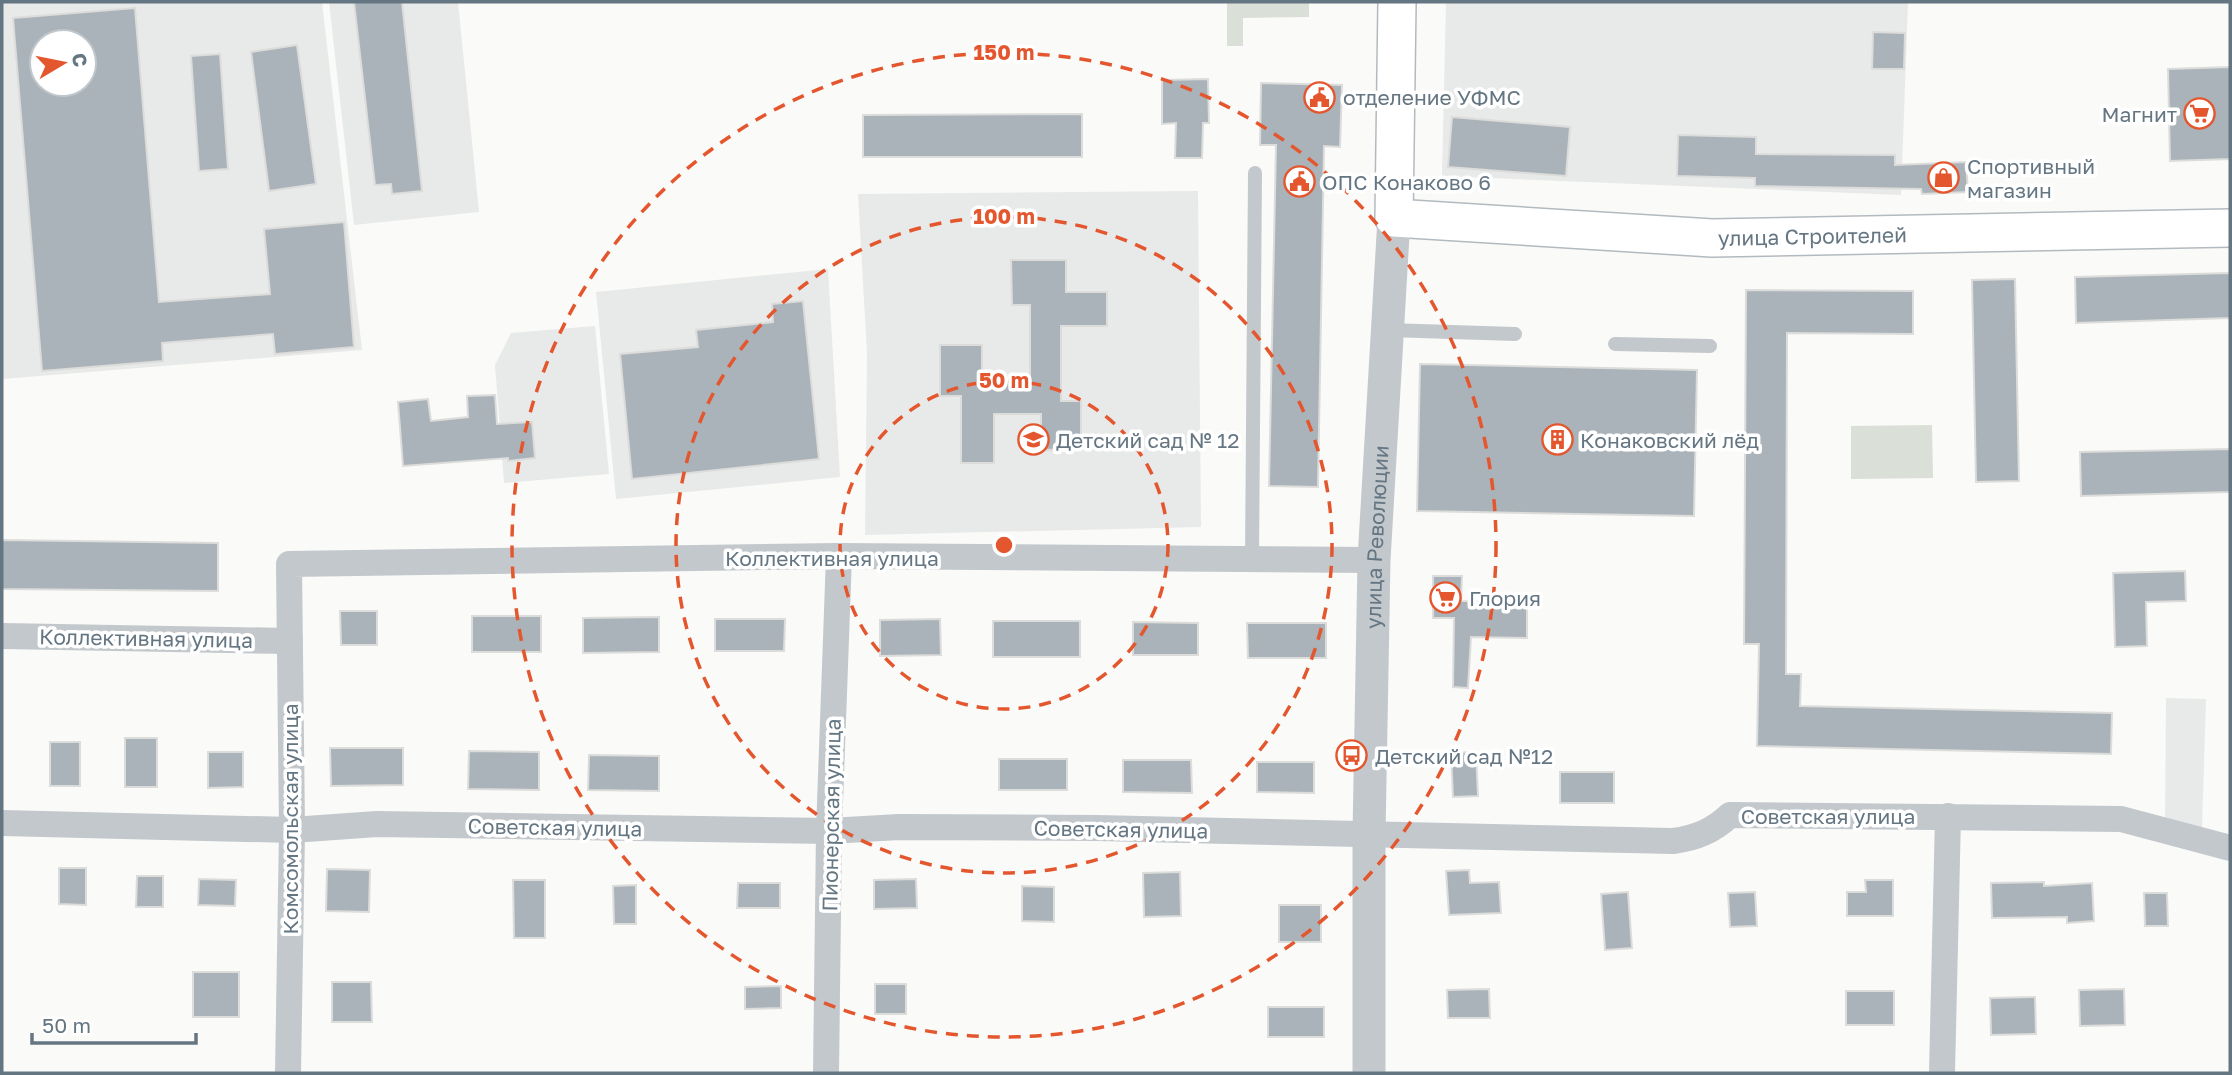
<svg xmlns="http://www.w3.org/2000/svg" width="2232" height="1075" font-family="'Golos Text',sans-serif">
  <rect width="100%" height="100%" fill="#fafaf8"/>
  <g fill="#e8e9e9" fill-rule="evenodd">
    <path d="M2 2H322L362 350 2 379ZM42 42H84V84H42Z"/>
    <path d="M329 2H458L479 212 354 225Z"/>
    <path d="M1446 2H1908L1901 195 1442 176Z"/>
    <path d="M1198 191 1201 527 865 535 867 353 858 194Z"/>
    <path d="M828 269 840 477 616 499 596 292Z"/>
    <path d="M595 326 609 474 504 483 495 365 511 333Z"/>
    <path d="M2166 698 2206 699 2202 829 2165 822Z"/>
  </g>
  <g fill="#dadfd7">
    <path d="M1227 2H1309V17L1243 18V46H1227Z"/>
    <path d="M1932 425 1933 478 1851 479V426Z"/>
  </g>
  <g fill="#aab3b9" stroke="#dcdcda" stroke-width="2" fill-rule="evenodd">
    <path d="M354 2H402L422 191 392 194 391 184 375 185Z"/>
    <path d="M135 8 159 302 270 294 264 229 344 222 354 347 275 354 273 334 162 343 163 361 42 371 13 18ZM42 42H84V84H42Z"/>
    <path d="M1873 32 1905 33 1904 69H1872Z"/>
    <path d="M297 45 316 184 269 191 251 52Z"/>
    <path d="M220 54 228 169 199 171 191 56Z"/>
    <path d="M2230 67V159L2170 161 2168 69Z"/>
    <path d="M1208 79 1209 123H1203L1202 158H1175L1176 123 1162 124V80Z"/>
    <path d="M1261 83 1342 85 1340 147 1324 146 1318 487 1269 486 1276 145H1260Z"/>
    <path d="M1082 114V157H863V115Z"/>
    <path d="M1452 117 1570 127 1566 176 1448 167Z"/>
    <path d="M1678 135 1756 137V154L1895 155V165L1966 162 1968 192 1922 194 1921 189 1755 186V178L1677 176Z"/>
    <path d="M1011 260H1066V292H1107V326H1061V401H1081V449L1041 450V414H994V463H961V396H940V345H982V381H1030V305H1012Z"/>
    <path d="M2230 273V318L2076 323 2075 277Z"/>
    <path d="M2015 279 2019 481 1976 482 1972 280Z"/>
    <path d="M1746 290 1913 291V334L1787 333 1786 674H1801L1800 706 2112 713 2111 754 1757 746 1759 644H1744Z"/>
    <path d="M803 301 819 459 632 479 620 354 698 347 696 330 773 322 772 304Z"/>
    <path d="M1420 364 1697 370 1694 516 1417 511Z"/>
    <path d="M495 395 497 424 532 422 535 458 508 461V458L403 466 398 402 428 399 431 421 468 417 467 396Z"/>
    <path d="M2230 449V492L2081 496 2080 452Z"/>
    <path d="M2 540 218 543V591L2 589Z"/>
    <path d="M2185 571 2186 601 2146 602 2147 646 2115 647 2113 573Z"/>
    <path d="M1433 576H1462L1461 601 1527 602V638L1471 637 1468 688 1453 687 1454 618H1433Z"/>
    <path d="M340 611H377V645H341Z"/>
    <rect x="472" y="616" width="69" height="36"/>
    <path d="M659 617V652L583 653V618Z"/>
    <path d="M715 619H785L784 651H715Z"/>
    <path d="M940 619 941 655 880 656V620Z"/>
    <rect x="993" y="621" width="87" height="36"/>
    <path d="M1133 622 1198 623V655H1133Z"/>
    <path d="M1247 623H1326V658H1248Z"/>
    <rect x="125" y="738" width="32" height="49"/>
    <rect x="50" y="742" width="30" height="44"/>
    <path d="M330 748H403V785L331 786Z"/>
    <path d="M469 751 539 752V790L468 789Z"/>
    <path d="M208 752H243V787L208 788Z"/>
    <path d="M1476 752 1478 796 1453 797 1451 753Z"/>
    <path d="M589 755 659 756V791L588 790Z"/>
    <rect x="999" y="759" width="68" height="31"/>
    <path d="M1123 760H1191L1192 793 1123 792Z"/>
    <path d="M1257 762H1314V793L1257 792Z"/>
    <rect x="1560" y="772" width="54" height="31"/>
    <path d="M59 868H86V905L59 904Z"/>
    <path d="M327 869 370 870 369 912 326 911Z"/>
    <path d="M1469 870 1470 883 1499 882 1501 913 1449 915 1446 871Z"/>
    <path d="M1180 872 1181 916 1144 917 1143 873Z"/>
    <path d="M137 876H163V907H136Z"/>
    <path d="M199 879 236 880 235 906 198 905Z"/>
    <path d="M916 879 917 908 874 909V880Z"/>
    <path d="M513 880H545V938H514Z"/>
    <path d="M1865 880H1893V916H1847V892H1866Z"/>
    <path d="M2044 882V886L2092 883 2094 921 2067 923V917L1992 918 1991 883Z"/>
    <path d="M738 883H780V908H737Z"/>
    <path d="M636 885V924H614L613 886Z"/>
    <path d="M1022 886 1054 887V922L1022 921Z"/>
    <path d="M1628 892 1632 948 1605 950 1601 894Z"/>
    <path d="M1755 892 1757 926 1730 927 1728 893Z"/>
    <path d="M2144 893H2167L2168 926H2145Z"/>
    <rect x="1279" y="905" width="42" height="37"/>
    <rect x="193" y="972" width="46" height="45"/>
    <path d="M332 982H371L372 1022H332Z"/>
    <rect x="875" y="984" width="31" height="30"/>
    <path d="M781 986V1008L745 1009V987Z"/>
    <path d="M1489 989 1490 1018H1448L1447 990Z"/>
    <path d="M2124 989 2125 1025 2080 1026 2079 990Z"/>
    <rect x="1846" y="991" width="48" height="34"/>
    <path d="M2035 997 2036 1034 1991 1035 1990 998Z"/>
    <rect x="1268" y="1007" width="56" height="30"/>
  </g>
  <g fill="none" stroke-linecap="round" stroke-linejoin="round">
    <defs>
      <g id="secondary">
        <path id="s2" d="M1397 2 1394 218 1712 238 2230 228"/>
      </g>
    </defs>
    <use href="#secondary" stroke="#b3babf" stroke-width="40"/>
    <g stroke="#c3c8cc" stroke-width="14">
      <path d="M1388 330 1515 334"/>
      <path d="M1615 344 1710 346"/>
      <path d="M1252 559 1255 173"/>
    </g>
    <g stroke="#c3c8cc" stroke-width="26">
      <path d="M2 636 290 641"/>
      <path d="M2 823 292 830 377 824 829 831 899 827 1097 828 1673 841C1696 838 1713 831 1730 815L2121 819 2230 848"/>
      <path d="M288 1073 292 830 289 564 839 556 1374 560"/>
      <path d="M826 1073 829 831 839 556"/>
      <path d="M1942 1073 1948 816"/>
    </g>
    <path stroke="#c3c8cc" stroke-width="33" id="s1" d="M1369 1073V834L1374 560 1394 218"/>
    <use href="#secondary" stroke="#fff" stroke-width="37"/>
  </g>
  <g fill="none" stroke="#e4572e" stroke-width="3.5" stroke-dasharray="12 9">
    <circle cx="1004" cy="545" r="164"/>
    <circle cx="1004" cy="545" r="328"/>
    <circle cx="1004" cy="545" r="492"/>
  </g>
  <defs>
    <symbol id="civic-ring" viewBox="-11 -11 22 22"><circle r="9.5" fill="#fff" stroke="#e4572e" stroke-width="1.5"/><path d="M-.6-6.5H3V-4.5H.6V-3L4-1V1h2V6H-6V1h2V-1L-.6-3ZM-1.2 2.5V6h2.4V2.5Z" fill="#e4572e"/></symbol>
    <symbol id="supermarket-ring" viewBox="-11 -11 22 22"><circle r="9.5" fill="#fff" stroke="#e4572e" stroke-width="1.5"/><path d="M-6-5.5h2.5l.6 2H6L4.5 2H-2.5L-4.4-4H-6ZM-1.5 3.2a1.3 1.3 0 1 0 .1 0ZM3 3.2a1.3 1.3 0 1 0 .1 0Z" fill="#e4572e"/></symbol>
    <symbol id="shop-ring" viewBox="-11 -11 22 22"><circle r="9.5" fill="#fff" stroke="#e4572e" stroke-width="1.5"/><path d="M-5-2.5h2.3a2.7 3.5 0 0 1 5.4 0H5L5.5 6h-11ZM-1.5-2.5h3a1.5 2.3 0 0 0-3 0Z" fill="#e4572e"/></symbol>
    <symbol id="school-ring" viewBox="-11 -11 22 22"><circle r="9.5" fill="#fff" stroke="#e4572e" stroke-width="1.5"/><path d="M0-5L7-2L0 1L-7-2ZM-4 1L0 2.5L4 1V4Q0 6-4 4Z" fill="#e4572e"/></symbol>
    <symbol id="building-ring" viewBox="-11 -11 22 22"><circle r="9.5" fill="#fff" stroke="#e4572e" stroke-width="1.5"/><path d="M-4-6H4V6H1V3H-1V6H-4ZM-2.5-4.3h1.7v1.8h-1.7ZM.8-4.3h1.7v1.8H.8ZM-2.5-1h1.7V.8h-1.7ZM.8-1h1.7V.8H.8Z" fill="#e4572e"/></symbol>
    <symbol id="bus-ring" viewBox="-11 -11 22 22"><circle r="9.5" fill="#fff" stroke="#e4572e" stroke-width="1.5"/><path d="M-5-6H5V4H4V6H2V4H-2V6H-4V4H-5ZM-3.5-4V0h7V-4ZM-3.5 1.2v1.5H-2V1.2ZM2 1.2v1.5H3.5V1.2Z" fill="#e4572e"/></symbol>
  </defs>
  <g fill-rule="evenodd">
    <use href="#civic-ring" x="1302" y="80" width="35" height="35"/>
    <use href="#supermarket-ring" x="2182" y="96" width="35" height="35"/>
    <use href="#shop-ring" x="1926" y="160" width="35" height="35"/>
    <use href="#civic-ring" x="1282" y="164" width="35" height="35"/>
    <use href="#school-ring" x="1016" y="422" width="35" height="35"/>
    <use href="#building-ring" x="1540" y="422" width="35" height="35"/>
    <use href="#supermarket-ring" x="1428" y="580" width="35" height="35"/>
    <use href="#bus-ring" x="1334" y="738" width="35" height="35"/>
  </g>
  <g text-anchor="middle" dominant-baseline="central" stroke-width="7" stroke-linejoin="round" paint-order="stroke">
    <g font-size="21" fill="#657683" stroke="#fff" text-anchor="start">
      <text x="1343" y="97">отделение УФМС</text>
      <text x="2177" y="114" text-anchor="end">Магнит</text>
      <text x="1967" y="166">Спортивный<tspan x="1967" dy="24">магазин</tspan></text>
      <text x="1322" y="182">ОПС Конаково 6</text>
      <text x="1056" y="440">Детский сад № 12</text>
      <text x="1580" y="440">Конаковский лёд</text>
      <text x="1469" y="598">Глория</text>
      <text x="1375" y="756">Детский сад №12</text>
    </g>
    <g font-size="21" fill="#657683" stroke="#fff">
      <text stroke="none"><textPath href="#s2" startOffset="635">улица Строителей</textPath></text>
      <text stroke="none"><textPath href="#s1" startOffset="536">улица Революции</textPath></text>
      <text x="832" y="558">Коллективная улица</text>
      <text transform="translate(146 638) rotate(1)">Коллективная улица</text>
      <text transform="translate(831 815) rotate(-89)">Пионерская улица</text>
      <text x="1828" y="816">Советская улица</text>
      <text transform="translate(290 819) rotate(-90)">Комсомольская улица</text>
      <text transform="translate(555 827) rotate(1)">Советская улица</text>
      <text transform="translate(1121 829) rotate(1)">Советская улица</text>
    </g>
  </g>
  <circle cx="1004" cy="545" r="10" fill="#e4572e" stroke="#fff" stroke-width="3.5"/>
  <g font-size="21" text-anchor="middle" font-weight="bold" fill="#e4572e" stroke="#fff" stroke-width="7" stroke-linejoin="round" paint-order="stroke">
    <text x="1004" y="60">150 m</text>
    <text x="1004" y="224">100 m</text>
    <text x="1004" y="388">50 m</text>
  </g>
  <rect width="2232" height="1075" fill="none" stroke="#657683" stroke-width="7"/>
  <g transform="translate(63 63) rotate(80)"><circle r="33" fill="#ffffff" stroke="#c1c8cd" stroke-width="2"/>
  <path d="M0-5L12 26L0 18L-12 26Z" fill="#e4572e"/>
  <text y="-10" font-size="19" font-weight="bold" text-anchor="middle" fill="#657683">С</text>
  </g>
  <path d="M32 1033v10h164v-10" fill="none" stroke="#657683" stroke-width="3.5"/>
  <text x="42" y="1033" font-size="21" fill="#657683" stroke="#ffffff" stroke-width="5" paint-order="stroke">50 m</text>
</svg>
